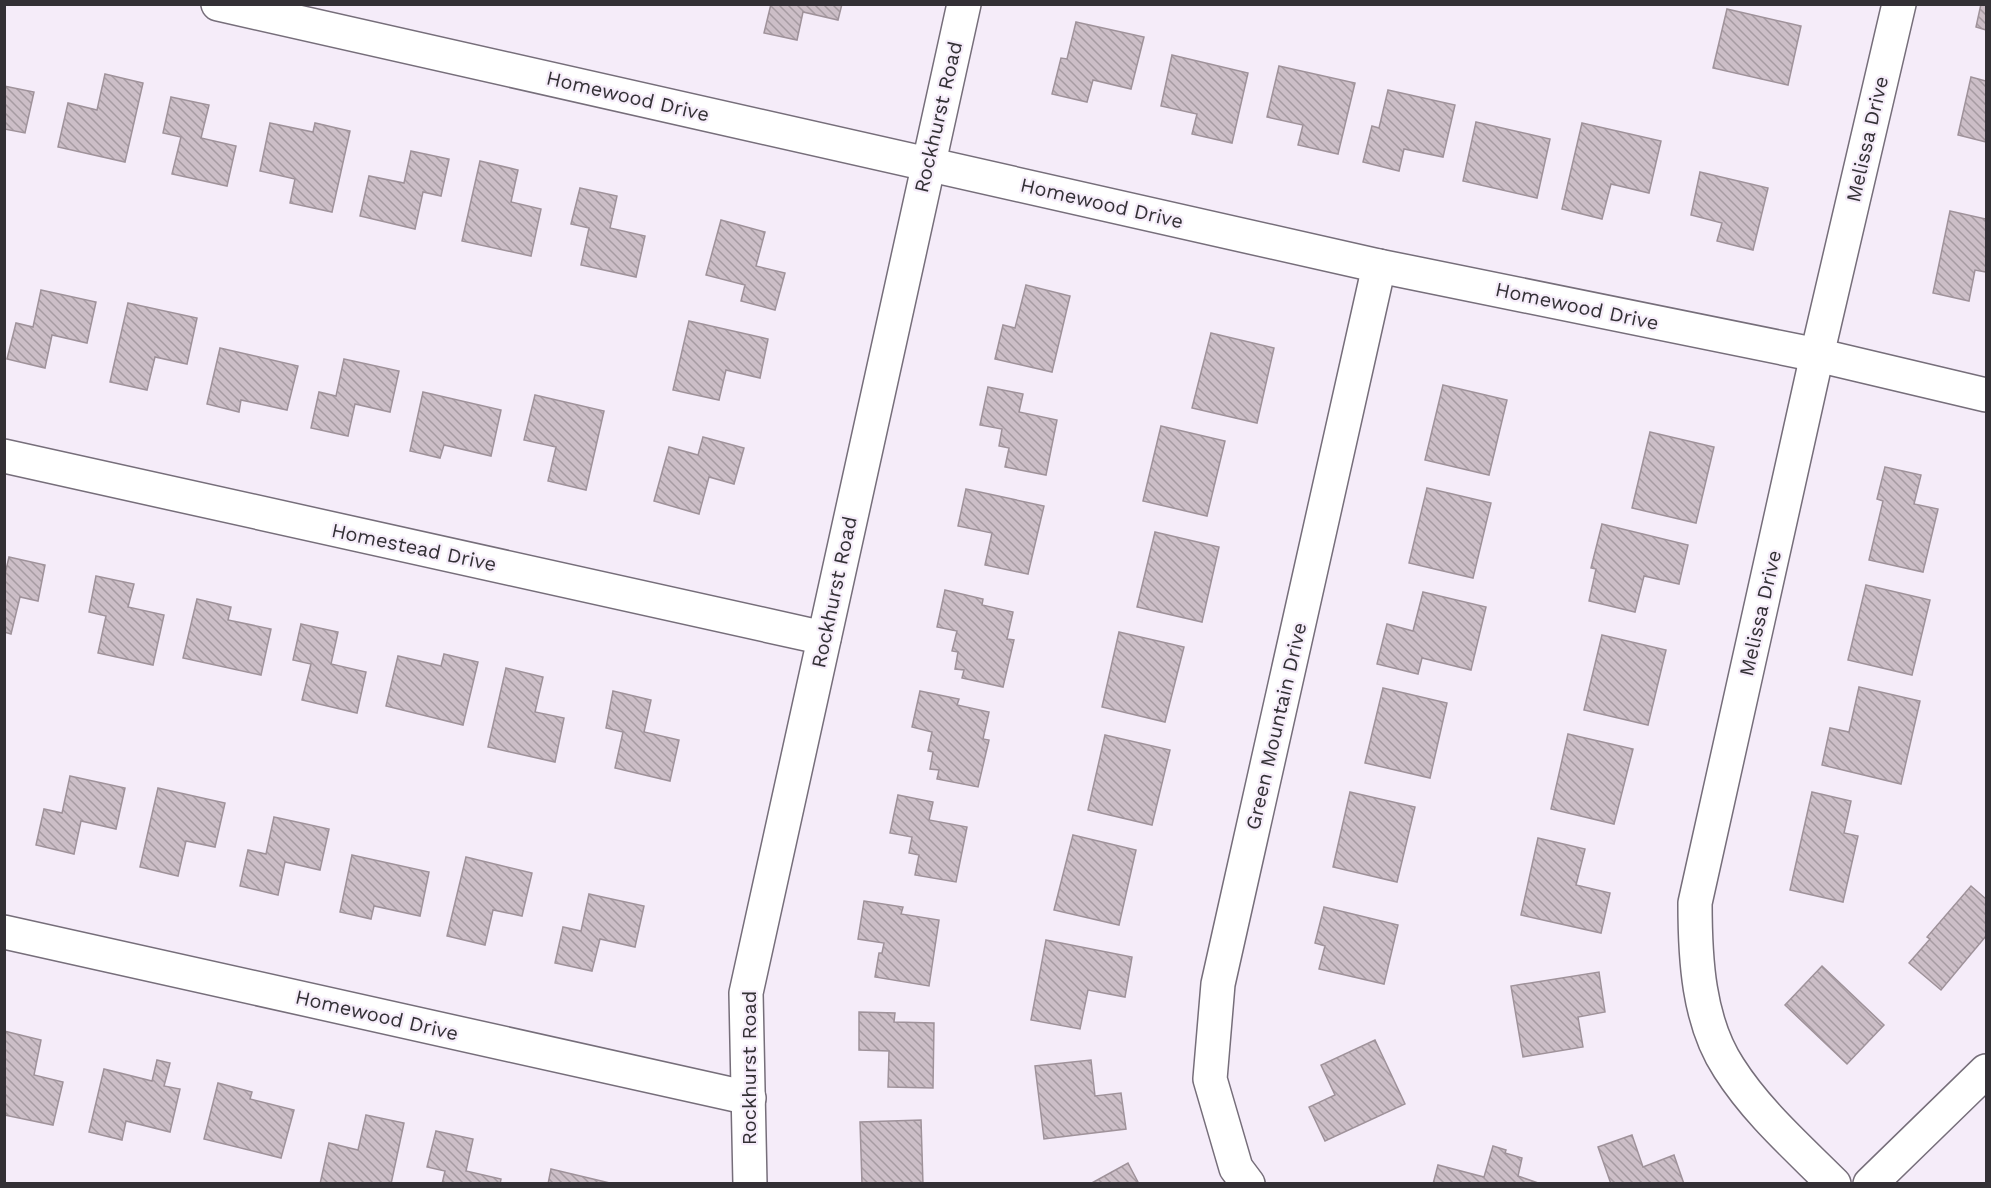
<svg xmlns="http://www.w3.org/2000/svg" width="1991" height="1188" font-family="'Work Sans',sans-serif">
  <defs>
    <pattern id="building-back-hatch" width="6" height="6" patternUnits="userSpaceOnUse" patternTransform="scale(1.5)"><rect width="6" height="6" fill="#ccbec7"/><path d="M-1 5l2 2M0 0l6 6M5-1l2 2" fill="none" stroke="#a69ba2"/></pattern>
  </defs>
  <rect width="100%" height="100%" fill="#f5ecf9"/>
  <g fill="url(#building-back-hatch)" stroke="#9f929a" stroke-width="1.5">
    <path d="M771 4H842L838 20 803 12 797 40 764 33Z"/>
    <path d="M1981 4H1986V30L1976 27Z"/>
    <path d="M1727 9 1801 26 1788 85 1713 68Z"/>
    <path d="M1076 22 1144 37 1131 89 1093 80 1087 102 1052 94 1061 58 1067 59Z"/>
    <path d="M1172 55 1248 73 1232 143 1192 134 1197 114 1161 106Z"/>
    <path d="M1279 66 1355 83 1338 154 1298 145 1303 125 1267 117Z"/>
    <path d="M105 74 143 83 125 162 58 147 68 103 97 110Z"/>
    <path d="M1971 77 1986 81V142L1958 135Z"/>
    <path d="M4 86 34 92 25 133 4 129Z"/>
    <path d="M1388 90 1455 105 1443 157 1404 149 1399 171 1363 162 1372 126 1379 128Z"/>
    <path d="M171 97 209 105 201 138 236 146 227 186 172 174 181 137 163 133Z"/>
    <path d="M1476 122 1550 139 1537 198 1463 181Z"/>
    <path d="M270 123 313 132 315 123 350 131 332 212 290 203 295 179 260 171Z"/>
    <path d="M1582 123 1661 141 1649 193 1611 184 1602 219 1562 209Z"/>
    <path d="M411 151 449 159 441 196 423 192 415 229 360 216 369 176 404 183Z"/>
    <path d="M480 161 518 170 511 202 541 209 531 256 462 241Z"/>
    <path d="M1700 172 1768 188 1753 250 1717 241 1722 223 1691 215Z"/>
    <path d="M580 188 617 196 610 228 645 236 636 277 581 265 589 228 571 224Z"/>
    <path d="M1950 211 1986 219V272L1975 270 1969 301 1933 293Z"/>
    <path d="M721 220 765 232 756 266 785 273 775 310 741 301 745 285 706 275Z"/>
    <path d="M1026 285 1070 296 1052 372 995 359 1003 325 1015 328Z"/>
    <path d="M41 290 96 302 87 343 52 335 45 368 7 359 16 323 33 327Z"/>
    <path d="M128 303 197 318 187 364 155 357 147 390 110 382Z"/>
    <path d="M689 321 768 339 760 378 726 370 719 400 673 390Z"/>
    <path d="M1211 333 1274 348 1257 423 1192 408Z"/>
    <path d="M220 348 298 366 287 410 241 400 239 412 207 404Z"/>
    <path d="M344 359 399 371 390 412 355 404 348 436 311 428 319 392 336 396Z"/>
    <path d="M1443 385 1507 400 1489 475 1425 460Z"/>
    <path d="M988 387 1023 394 1019 412 1057 420 1046 475 1005 467 1009 448 999 446 1002 429 980 425Z"/>
    <path d="M423 392 501 410 491 456 444 445 440 458 410 451Z"/>
    <path d="M535 395 604 411 586 490 548 481 556 447 524 440Z"/>
    <path d="M1161 426 1225 441 1207 516 1143 501Z"/>
    <path d="M1650 432 1714 447 1696 523 1632 508Z"/>
    <path d="M703 437 744 448 734 484 709 477 699 514 654 501 669 447 698 455Z"/>
    <path d="M1885 467 1921 475 1914 504 1938 509 1923 572 1869 560 1883 501 1877 499Z"/>
    <path d="M1427 488 1491 503 1473 578 1409 563Z"/>
    <path d="M966 489 1044 506 1028 574 985 565 992 533 958 526Z"/>
    <path d="M1602 524 1688 545 1679 584 1644 576 1635 612 1589 601 1596 569 1591 568Z"/>
    <path d="M1155 532 1219 547 1202 622 1137 607Z"/>
    <path d="M9 557 45 565 38 601 20 597 11 634 4 632V578Z"/>
    <path d="M96 576 134 584 128 607 164 615 153 665 98 653 106 616 89 612Z"/>
    <path d="M1866 585 1930 600 1912 675 1848 660Z"/>
    <path d="M945 590 983 599 982 605 1013 612 1007 639 1014 640 1003 687 962 678 964 670 955 669 958 652 952 651 957 631 937 627Z"/>
    <path d="M1423 592 1486 607 1471 670 1422 658 1418 674 1377 664 1387 624 1413 631Z"/>
    <path d="M197 599 231 607 228 620 271 629 261 675 183 658Z"/>
    <path d="M301 624 338 632 331 664 366 672 357 713 302 700 311 664 293 660Z"/>
    <path d="M1119 632 1184 647 1165 722 1102 707Z"/>
    <path d="M1602 635 1666 650 1648 725 1584 710Z"/>
    <path d="M444 654 478 662 463 725 386 706 398 656 441 666Z"/>
    <path d="M506 668 543 677 535 712 564 718 555 762 488 747Z"/>
    <path d="M1859 687 1920 701 1901 784 1822 765 1830 728 1849 732Z"/>
    <path d="M1383 688 1447 703 1430 778 1365 763Z"/>
    <path d="M613 691 651 700 644 732 679 740 670 781 615 768 623 732 606 728Z"/>
    <path d="M920 691 959 699 957 705 989 712 983 739 989 740 978 787 937 779 939 770 930 769 933 752 928 751 932 732 912 727Z"/>
    <path d="M1568 734 1633 749 1614 824 1551 809Z"/>
    <path d="M1105 735 1170 750 1152 825 1088 810Z"/>
    <path d="M70 776 125 788 116 829 81 821 74 854 36 845 44 809 62 813Z"/>
    <path d="M158 788 225 803 215 847 186 841 178 876 140 867Z"/>
    <path d="M1350 792 1415 807 1397 882 1333 867Z"/>
    <path d="M1812 792 1851 801 1844 833 1858 836 1843 902 1790 890Z"/>
    <path d="M898 795 933 802 929 820 967 827 956 882 915 875 919 855 909 853 912 837 890 833Z"/>
    <path d="M274 817 329 829 320 870 285 862 278 895 240 886 248 850 266 854Z"/>
    <path d="M1073 835 1136 850 1119 925 1054 910Z"/>
    <path d="M1538 838 1585 849 1576 885 1610 893 1601 933 1521 915Z"/>
    <path d="M352 855 429 872 420 916 374 906 371 919 340 912Z"/>
    <path d="M466 857 532 873 522 916 493 910 485 945 447 936Z"/>
    <path d="M1971 886 1986 899V936L1941 990 1909 963 1930 939 1927 937Z"/>
    <path d="M589 894 644 906 635 947 600 939 592 971 555 963 563 927 581 931Z"/>
    <path d="M864 901 903 907 901 914 939 920 929 986 875 977 879 953H882L884 943 858 939Z"/>
    <path d="M1324 907 1398 925 1384 984 1319 969 1325 946 1315 943Z"/>
    <path d="M1046 940 1132 957 1125 997 1088 990 1080 1029 1031 1020Z"/>
    <path d="M1822 966 1884 1025 1847 1064 1785 1005Z"/>
    <path d="M1599 972 1605 1012 1578 1017 1583 1047 1523 1057 1511 986Z"/>
    <path d="M859 1012 895 1013 894 1022 934 1023 933 1088 888 1087 889 1051 859 1050Z"/>
    <path d="M4 1031 41 1040 34 1075 63 1082 53 1125 4 1115Z"/>
    <path d="M1375 1040 1405 1104 1325 1141 1309 1107 1335 1095 1321 1065Z"/>
    <path d="M157 1060 170 1063 164 1086 180 1089 170 1132 126 1121 122 1140 89 1132 104 1069 152 1081Z"/>
    <path d="M1091 1060 1095 1096 1121 1093 1126 1129 1044 1139 1035 1066Z"/>
    <path d="M218 1083 252 1092 250 1099 294 1110 281 1158 204 1139Z"/>
    <path d="M366 1115 404 1123 391 1184H320L329 1143 358 1150Z"/>
    <path d="M921 1120 923 1184H862L860 1122Z"/>
    <path d="M436 1131 473 1139 466 1171 501 1179 500 1184H442L445 1171 427 1167Z"/>
    <path d="M1632 1135 1643 1167 1674 1155 1684 1184H1611L1598 1147Z"/>
    <path d="M1493 1146 1506 1150 1505 1153 1522 1158 1518 1176 1541 1184H1433L1438 1165 1484 1177Z"/>
    <path d="M1128 1163 1139 1184H1090Z"/>
    <path d="M551 1169 614 1184H548Z"/>
  </g>
  <g fill="none" stroke-linecap="round" stroke-linejoin="round">
    <defs>
      <g id="minor">
        <path d="M218 4 1379 266 1817 355 1986 395"/>
        <path d="M4 456 824 638"/>
        <path d="M4 932 749 1098"/>
        <path d="M750 1184 746 993 964 4"/>
        <path d="M1248 1184 1236 1168 1210 1079 1218 984 1379 266"/>
        <path d="M1834 1184C1797 1147 1757 1112 1729 1068 1698 1021 1695 958 1695 903L1817 355 1899 4"/>
        <path d="M1870 1184 1986 1071"/>
      </g>
    </defs>
    <use href="#minor" stroke="#766e7a" stroke-width="36"/>
    <use href="#minor" stroke="#fff" stroke-width="33"/>
  </g>
  <g text-anchor="middle" dominant-baseline="central" stroke-width="4.5" stroke-linejoin="round" paint-order="stroke">
    <g font-size="20" fill="#333035" stroke="#f5ecf9">
      <text transform="translate(628 96) rotate(13)">Homewood Drive</text>
      <text transform="translate(938 117) rotate(-77)">Rockhurst Road</text>
      <text transform="translate(1867 139) rotate(-77)">Melissa Drive</text>
      <text transform="translate(1102 203) rotate(13)">Homewood Drive</text>
      <text transform="translate(1577 306) rotate(12)">Homewood Drive</text>
      <text transform="translate(414 547) rotate(12)">Homestead Drive</text>
      <text transform="translate(834 592) rotate(-78)">Rockhurst Road</text>
      <text transform="translate(1760 613) rotate(-77)">Melissa Drive</text>
      <text transform="translate(1276 726) rotate(-77)">Green Mountain Drive</text>
      <text transform="translate(377 1015) rotate(13)">Homewood Drive</text>
      <text transform="translate(749 1068) rotate(-90)">Rockhurst Road</text>
    </g>
  </g>
  <rect width="1991" height="1188" fill="none" stroke="#333035" stroke-width="12"/>
</svg>
